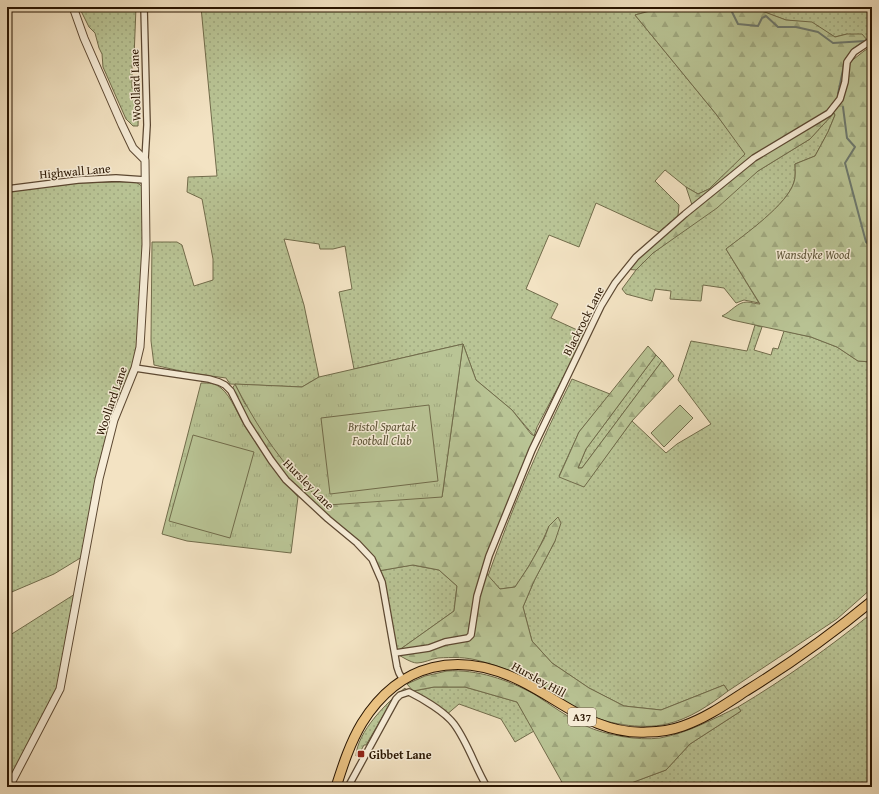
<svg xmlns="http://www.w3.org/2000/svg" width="879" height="794" font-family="'Gentium Book Plus',serif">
  <defs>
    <pattern id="grass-dots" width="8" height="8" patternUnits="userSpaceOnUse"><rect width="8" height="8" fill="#b9c495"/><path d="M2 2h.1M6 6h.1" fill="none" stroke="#9fa87f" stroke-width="1.8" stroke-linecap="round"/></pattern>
    <pattern id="forest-firs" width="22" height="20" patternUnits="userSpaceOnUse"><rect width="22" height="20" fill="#b9c495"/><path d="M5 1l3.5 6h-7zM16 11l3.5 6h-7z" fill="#9fa87f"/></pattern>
    <pattern id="park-tufts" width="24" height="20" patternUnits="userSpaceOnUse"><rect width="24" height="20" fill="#b9c495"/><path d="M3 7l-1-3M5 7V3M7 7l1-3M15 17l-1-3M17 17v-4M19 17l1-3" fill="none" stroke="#9fa87f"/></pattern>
  </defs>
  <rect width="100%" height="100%" fill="#f3e3c3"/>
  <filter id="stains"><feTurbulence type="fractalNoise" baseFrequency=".005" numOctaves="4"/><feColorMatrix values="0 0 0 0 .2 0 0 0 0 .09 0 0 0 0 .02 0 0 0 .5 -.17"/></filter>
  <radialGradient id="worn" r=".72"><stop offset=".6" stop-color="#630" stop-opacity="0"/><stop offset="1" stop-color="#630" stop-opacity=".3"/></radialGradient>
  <g fill="url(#grass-dots)" stroke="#716c4b">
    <path d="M79 7H136L134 58 132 65V88L139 96 138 126H133L126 119 103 67 102 54 99 48 95 33 89 27Z"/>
    <path d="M201 7H665L635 15 716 114 746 154 709 189 698 194 686 187 665 170 655 181 679 205 678 216 659 232 596 203 579 247 549 235 526 289 558 304 551 318 586 334 537 427 534 436 512 410 476 380 463 344 354 369 339 292 352 289 345 246 333 249H320L319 244 284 239 304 305 319 377 302 387 230 384 226 378 189 373 154 365 151 341 152 242H177L182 245 194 286 213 280V259L202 199 187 192 188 177 217 176Z"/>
    <path d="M772 7H872V23L869 33 872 35V38L868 41 847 34 835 37 812 23 786 20 761 11Z"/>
    <path d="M834 112 835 115 828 132 815 156 795 164C795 169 796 177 794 182 788 204 745 235 726 249L759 303 744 300 736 303 724 288 703 285 701 301 670 299 671 291 655 289 652 301 626 294 622 289 636 270 653 253 679 234 758 171 810 139Z"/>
    <path d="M120 182H136L143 187 142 286 138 347 132 369 122 393 82 557 54 574 7 594V194L12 191 77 183Z"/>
    <path d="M755 325 762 327 754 350 771 355 773 348 778 349 784 331 811 337 837 347 858 361 872 362V588L837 619 728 691 724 685 661 710 624 706 589 688 552 663 532 641 523 607 534 581 555 541 549 526C540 548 529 567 515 587L500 589 488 576C512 508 540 443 572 379L610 394 579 432 559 476 584 486 632 421 666 453 677 444 711 424 678 380 691 341 747 351Z"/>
    <path d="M656 355 662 361 582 468H578L586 449Z"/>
    <path d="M412 565 439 570 457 586 454 611 395 653 378 571Z"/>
    <path d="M75 594 57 689 7 787V637Z"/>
    <path d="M872 613V787H620L666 770 690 744 741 711 738 707C785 679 830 647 872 613Z"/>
    <path d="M434 687H465L517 702 534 731 515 742 501 719 459 704 445 716 409 692Z"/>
    <path d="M405 688 406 690 390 704 366 745H364L358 756H356C357 732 387 702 405 688Z"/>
  </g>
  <g fill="url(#forest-firs)" stroke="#716c4b">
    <path d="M665 7H692L698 9 699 7H772L762 11 786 20 812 22 835 37 847 34H862L868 41 845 66 864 51 872 46V362L858 361 837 347 811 337 732 320 722 316C731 312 737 302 747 302 751 302 756 304 760 304L726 249C744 235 788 204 794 182 796 177 795 169 795 164L815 156 828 132 835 115 834 113 810 139 758 171 717 208 653 253 636 270 624 269 659 232 692 205 686 187 698 194 709 189 745 154 716 114 635 15Z"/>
    <path d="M463 344 476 380 512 410 531 434 538 438 485 572 500 589 515 587 529 566 544 539 549 526 558 517 561 523 555 541 534 581 523 607 532 641 552 663 589 688 624 706 661 710 724 685 728 691C710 705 689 719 667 724 641 730 604 724 581 711 567 704 556 694 542 686 523 675 502 667 480 661 467 657 452 657 438 658 431 659 424 663 417 663 411 663 401 656 395 653L454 611 457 586 439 570 413 565 378 571 372 559 286 480 271 460 231 391 235 384 245 404 442 497Z"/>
    <path d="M648 346 656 355 586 449 578 468H582L662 361 674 376 632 421 584 487 559 477 579 432Z"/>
    <path d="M447 671C477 669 508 680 534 694 551 705 567 717 586 726 605 735 638 741 660 738 688 733 713 719 738 707L741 711 690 744 666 770 623 786 567 787 563 784 517 702 465 687H434L413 691 407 684 425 676Z"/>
  </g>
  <g fill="url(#park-tufts)" stroke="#716c4b">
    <path d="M463 344 442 497 328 505C320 498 310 491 302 483 274 453 253 419 235 384L302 387 319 377Z"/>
    <path d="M201 383C209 383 215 383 221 388 232 397 238 416 246 428 262 452 279 476 298 497L291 553 187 541 162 534Z"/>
  </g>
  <g fill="#b9c495" stroke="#716c4b">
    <path d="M429 405 438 481 330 494 321 418Z"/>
    <path d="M680 405 693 418 664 447 651 433Z"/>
    <path d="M193 435 254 452 230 538 169 521Z"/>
  </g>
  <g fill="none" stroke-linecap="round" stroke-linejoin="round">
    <g stroke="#6e7a6f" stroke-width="2">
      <path d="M728 7 731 10 738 24 758 26 762 18 766 16 778 27H796L818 32 833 43 865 41"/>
      <path d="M838 94 845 60 853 49 872 36"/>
      <path d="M843 107 847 138 855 147 845 163 866 242 872 247"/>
    </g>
    <defs>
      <g id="minor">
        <path d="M144 7 147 125 145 160"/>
        <path d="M7 189 78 180 116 178 145 180"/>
        <path d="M135 368 209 379 219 382 225 385 231 391 247 423 271 460 286 480 328 519 357 543 372 559 382 582 397 667 399 673 403 680"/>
        <path d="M395 653 429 648 445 642 468 638 471 635 477 596 489 556 532 450 601 306 615 283 636 257 685 214 754 158 829 113 840 99 845 82 847 62 854 52 872 40"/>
        <path d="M348 787 396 699 400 695 409 692C423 699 445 712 454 724 468 743 475 767 487 787"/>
      </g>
      <path id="tertiary" d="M9 787 60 689 99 479 114 420 135 368 140 347 146 245 145 160 133 148 122 125 84 38 73 7"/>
      <path id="trunk" d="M336 787C343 765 350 743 362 723 400 662 459 650 521 681 564 702 596 735 647 732 659 732 672 730 683 726 706 718 726 704 746 691 790 664 832 634 872 601"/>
    </defs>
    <use href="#minor" stroke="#5c4832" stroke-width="8"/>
    <use href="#tertiary" stroke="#5c4832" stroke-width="9"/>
    <use href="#trunk" stroke="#291501" stroke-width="11"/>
    <use href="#minor" stroke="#f7edd8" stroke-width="5.5"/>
    <use href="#tertiary" stroke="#f7edd8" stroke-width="7"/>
    <use href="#trunk" stroke="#eac282" stroke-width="9"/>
  </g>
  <rect fill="#8f2418" stroke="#f7edd8" stroke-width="1.5" x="357" y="750" width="8" height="8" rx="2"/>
  <g text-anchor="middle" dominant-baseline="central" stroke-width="3" stroke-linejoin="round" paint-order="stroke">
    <rect fill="#f7edd8" stroke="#675642" stroke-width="1" x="568" y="708" width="28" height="18" rx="3"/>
    <g font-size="11" font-weight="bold" fill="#291501">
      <text x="582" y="717">A37</text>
    </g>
    <g font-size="12" fill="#291501" stroke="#f7edd8">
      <text transform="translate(135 85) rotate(-92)">Woollard Lane</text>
      <text transform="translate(75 171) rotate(-5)">Highwall Lane</text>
      <text transform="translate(583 321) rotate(-63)">Blackrock Lane</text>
      <text transform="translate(111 401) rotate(-71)">Woollard Lane</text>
      <text transform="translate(309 484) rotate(45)">Hursley Lane</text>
      <text transform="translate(539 679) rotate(29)">Hursley Hill</text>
    </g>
    <g font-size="12" font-style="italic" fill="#5b5235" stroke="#f7edd8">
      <text x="813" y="254">Wansdyke Wood</text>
      <text x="382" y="426">Bristol Spartak<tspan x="382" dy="14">Football Club</tspan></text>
    </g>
    <g font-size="12" font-weight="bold" fill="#291501" stroke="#f7edd8" text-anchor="start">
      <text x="369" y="754">Gibbet Lane</text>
    </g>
  </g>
  <rect width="879" height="794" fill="none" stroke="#f3e3c3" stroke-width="24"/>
  <rect x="8" y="8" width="863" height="778" fill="none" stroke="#291501" stroke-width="2"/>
  <rect x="12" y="12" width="855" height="770" fill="none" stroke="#291501"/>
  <rect width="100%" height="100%" filter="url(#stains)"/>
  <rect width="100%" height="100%" fill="url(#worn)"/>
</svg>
